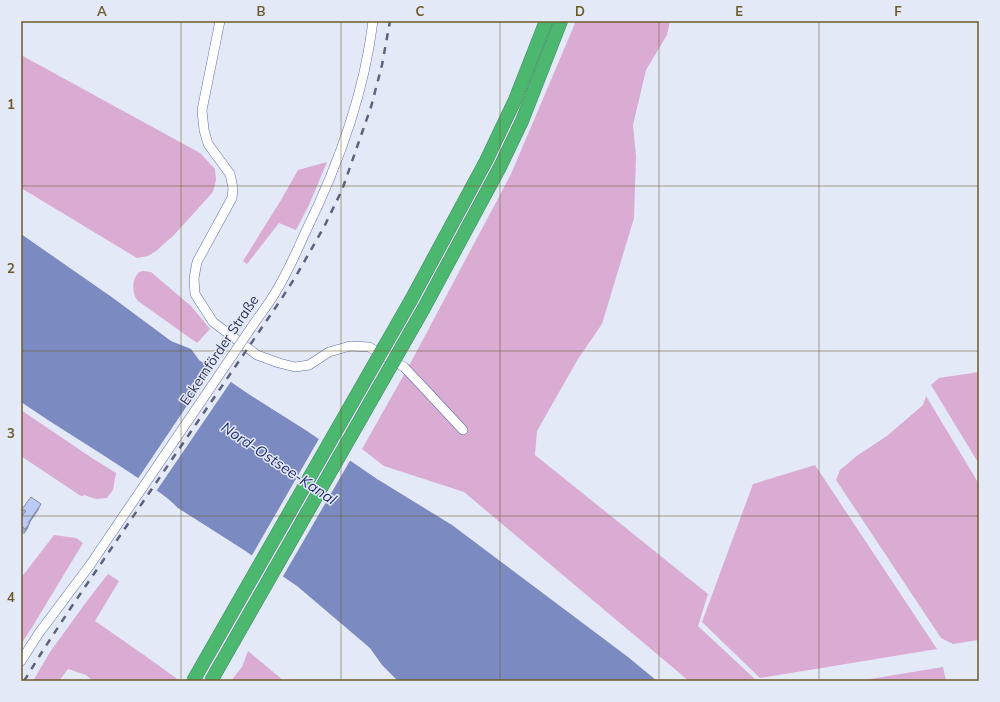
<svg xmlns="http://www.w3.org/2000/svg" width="1000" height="702" font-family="Mulish,sans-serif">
  <rect width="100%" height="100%" fill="#e4e9f8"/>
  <g fill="#daacd3">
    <path d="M576 21H670L667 35 646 70 633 125 636 156 634 218 602 324 578 359 537 431 535 455 708 594 698 626 757 681H689L464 492 384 466 362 449 410 364 511 174Z"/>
    <path d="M21 55 200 153 215 169 216 180 213 192 174 235 156 251 148 256 137 258 21 188Z"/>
    <path d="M327 162 309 205 296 230 279 223 247 264 243 261 281 200 298 170Z"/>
    <path d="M143 271 151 272 191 306 210 329 197 343 138 301C133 296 132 284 135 278 136 275 138 274 139 272Z"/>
    <path d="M979 372V464L931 385 939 378Z"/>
    <path d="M926 396 979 484V640L953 644 941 638 836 480 840 470 858 455 887 436 923 405Z"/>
    <path d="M21 410 92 458 116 473 113 490 107 498 96 499 84 495 83 496H81L21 456Z"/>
    <path d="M815 465 937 649 760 678 702 622 753 484Z"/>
    <path d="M54 535 76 538 83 543 31 629 21 644V578Z"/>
    <path d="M108 574 119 581 95 621 144 655 180 681H93L86 675 68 669 59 681H33L50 652 87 601Z"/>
    <path d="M248 651 284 681H231L242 667Z"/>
    <path d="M943 667 946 681H858Z"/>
  </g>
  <path fill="#7b8ac1" d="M21 234 113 298 171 341 191 349 199 360 247 393 307 431 377 479 452 525 628 657 657 681H398L382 665 370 648 297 586 244 550 178 508C166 495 144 482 129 472 93 448 56 426 21 402Z"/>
  <g fill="#e4e9f8">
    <path d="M213 367 232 380 155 493 137 480Z"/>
    <path d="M320 437 351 459 282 578 251 557Z"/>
  </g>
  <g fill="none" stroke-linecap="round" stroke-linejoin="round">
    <defs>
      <g id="minor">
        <path d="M220 21 202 110 204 130 208 144 230 174 233 188 232 198 197 262 194 278 195 294 213 322 257 355 279 363 295 367 309 365 329 352 350 346 369 347 404 367 422 386 463 430"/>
        <path d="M251 328C259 316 268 305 275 293 287 274 296 253 305 233 338 166 364 95 373 21"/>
        <path d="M21 661 39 633 90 565"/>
      </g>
      <g id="highway">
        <path d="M411 300 486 161 515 100 546 21"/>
        <path d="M424 308 500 167 522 121 561 21"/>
      </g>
    </defs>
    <use href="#minor" stroke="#5c6db1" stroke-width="10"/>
    <use href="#highway" stroke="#408964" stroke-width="14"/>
    <use href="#minor" stroke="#fff" stroke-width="9"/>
    <use href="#highway" stroke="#4cb76f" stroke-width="13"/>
    <path stroke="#5b627c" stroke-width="2.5" stroke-dasharray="7 7" stroke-linecap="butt" d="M24 681 42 652 70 609 282 298 296 276 324 227 342 190 371 107 382 65 390 21"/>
    <defs>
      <path id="minor-bridge" d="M90 565 251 328"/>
      <g id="highway-bridge">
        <path d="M193 681 411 300"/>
        <path d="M211 681 424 308"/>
      </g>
    </defs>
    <use href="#minor-bridge" stroke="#5c6db1" stroke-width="10" stroke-linecap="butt"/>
    <use href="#highway-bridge" stroke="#408964" stroke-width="14" stroke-linecap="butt"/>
    <use href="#minor-bridge" stroke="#fff" stroke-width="9"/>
    <use href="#highway-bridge" stroke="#4cb76f" stroke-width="13"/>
  </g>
  <path fill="#a2aed4" d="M22 509H39L29 523 28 528 24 534 21 533V517L23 515 21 514V512Z"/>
  <g fill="#848dac">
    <path d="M41 504 39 509 27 527 28 523Z"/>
    <path d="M30 523 28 528 24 534 25 529Z"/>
  </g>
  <path fill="#bccaf6" stroke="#848dac" d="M31 497 41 504 28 523H30L25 529 21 526V517L26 511 22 509Z"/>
  <path fill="none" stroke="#6c5b29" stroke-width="1" stroke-opacity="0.55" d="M181 21V681M341 21V681M500 21V681M659 21V681M819 21V681M21 186H979M21 351H979M21 516H979"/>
  <g text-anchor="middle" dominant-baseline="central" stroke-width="3" stroke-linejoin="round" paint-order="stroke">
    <g font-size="14" fill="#2b3351" stroke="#e4e9f8">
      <text transform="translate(219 350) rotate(-56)">Eckernförder Straße</text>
    </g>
    <g font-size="15" font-style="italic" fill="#242f71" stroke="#e4e9f8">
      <text transform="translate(279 463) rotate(34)">Nord-Ostsee-Kanal</text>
    </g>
  </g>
  <rect width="1000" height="702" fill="none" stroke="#e4e9f8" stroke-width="44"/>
  <rect x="22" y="22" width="956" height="658" fill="none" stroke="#6c5b29" stroke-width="1.5"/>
  <g font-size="13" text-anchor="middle" font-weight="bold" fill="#6c5b29">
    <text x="102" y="16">A</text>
    <text x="261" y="16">B</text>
    <text x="420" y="16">C</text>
    <text x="580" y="16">D</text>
    <text x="739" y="16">E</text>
    <text x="898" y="16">F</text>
    <text x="11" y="109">1</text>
    <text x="11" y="273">2</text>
    <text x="11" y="438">3</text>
    <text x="11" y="602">4</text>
  </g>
</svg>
